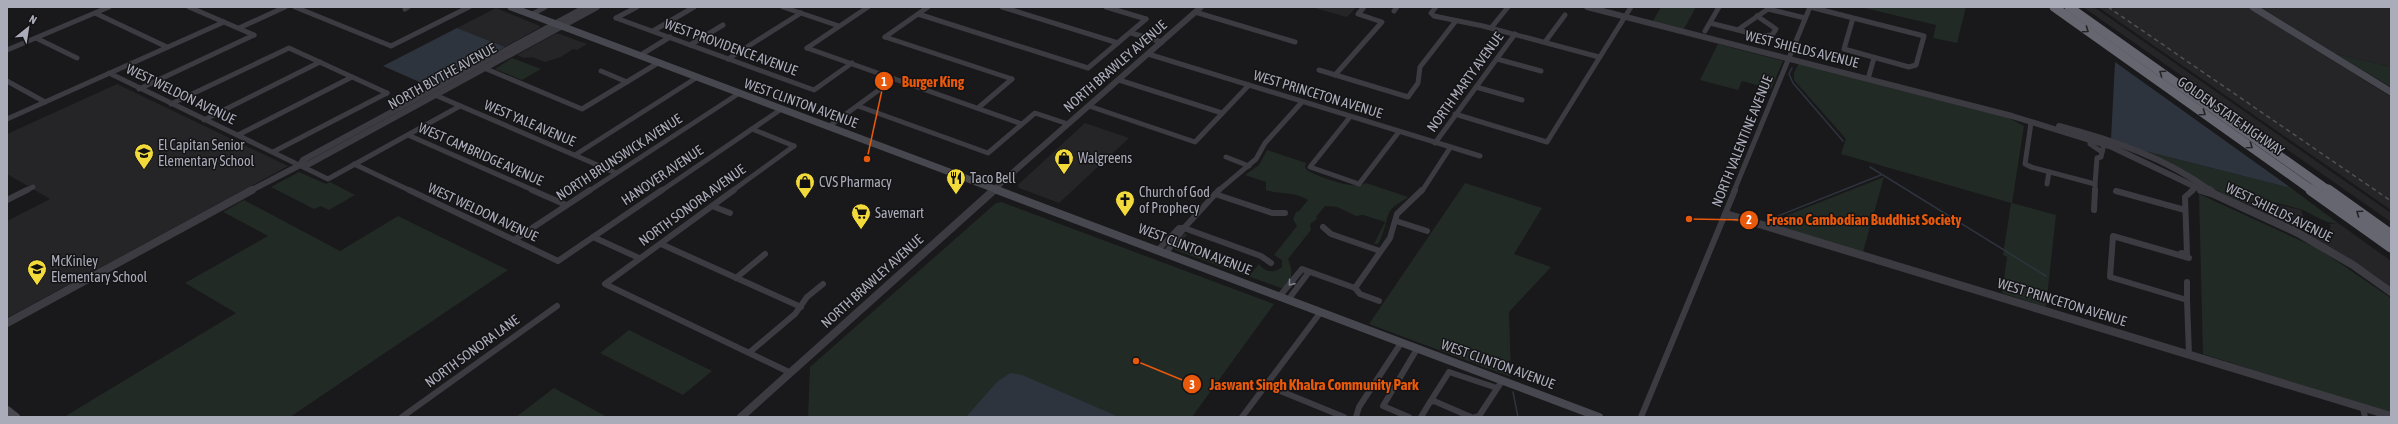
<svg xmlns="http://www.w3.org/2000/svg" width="2398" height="424" font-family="'Asap Condensed',sans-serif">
  <rect width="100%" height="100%" fill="#19181a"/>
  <g fill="#252427">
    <path d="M1311 7H1357L1347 17Z"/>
    <path d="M2083 7H2094L2391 213V222Z"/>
    <path d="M2098 7H2248L2391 97V210Z"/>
    <path d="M2260 7H2391V67L2336 54Z"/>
    <path d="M496 8 540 26 539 28 505 47 457 28Z"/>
    <path d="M555 34H560L587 44 577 50 573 49 561 57 545 62 532 57 524 58 517 55Z"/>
    <path d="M117 84 288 166 7 318V221L50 199 7 174V134Z"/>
    <path d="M1085 123 1129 138 1059 203 1019 188 1018 185Z"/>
    <path d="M2253 199 2301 210 2306 223 2302 227H2293L2239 202Z"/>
    <path d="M2338 223 2391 261V287L2370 272 2311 238 2309 235 2319 230H2329L2331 227 2329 224Z"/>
  </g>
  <g fill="#222a25">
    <path d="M1661 7H1696L1684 29 1653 21Z"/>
    <path d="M1860 7H1966L1957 43 1933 38 1936 25Z"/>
    <path d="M1718 44 1783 61 1771 89 1742 81 1738 90 1700 80Z"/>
    <path d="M2336 54 2391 67V87Z"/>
    <path d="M512 58 541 69 522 80 495 69Z"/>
    <path d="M1799 63 2009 118 2024 126 2012 203 2056 215 2046 307 2002 293 2007 257 2003 255 2011 203 1841 154 1846 139 1794 80V73Z"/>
    <path d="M1267 150 1306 163 1305 167 1308 171C1320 177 1355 191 1366 183L1408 197C1402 202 1395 204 1390 211 1386 217 1385 233 1378 244H1374L1385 222 1363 215 1356 216 1337 207 1325 206 1316 217 1317 219 1310 224 1311 230 1288 259C1293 270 1294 284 1281 288L1175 250 1173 247 1185 233 1187 235 1175 247 1250 275 1259 264C1265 273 1275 273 1282 267V260L1274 255 1297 226 1293 219 1296 212 1299 211 1308 200C1295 191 1281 195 1266 190V182L1245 175 1259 165Z"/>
    <path d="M2141 150 2291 188 2338 223C2323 224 2314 214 2300 209 2282 204 2258 197 2239 202Z"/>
    <path d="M299 172 326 184 330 182 355 195 329 210 321 206 314 209 271 187Z"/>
    <path d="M1884 177 1863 252 1767 223Z"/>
    <path d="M1465 183 1542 208 1514 254 1551 267 1509 312 1511 377 1369 324Z"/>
    <path d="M2199 194 2319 249 2391 298V413L2203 354Z"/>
    <path d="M244 200 340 251 398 216 508 270 290 417H64L236 313 185 283 268 236 223 212Z"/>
    <path d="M1001 202 1274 304 1192 417H808L810 367 996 203Z"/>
    <path d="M629 330 637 334 712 371 683 395 600 353Z"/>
    <path d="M554 388 607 417H516Z"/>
  </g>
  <g fill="#2e343e">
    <path d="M457 28 505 47 431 87 383 66Z"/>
    <path d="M2115 62 2291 188 2141 150 2111 139Z"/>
    <path d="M1010 373 1022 375 1119 417H966L997 382Z"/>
  </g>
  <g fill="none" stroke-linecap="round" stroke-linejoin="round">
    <g stroke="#2e343e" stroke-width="1.5">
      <path d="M1792 68 1789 74 1793 83 1843 141"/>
      <path d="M1870 167 2046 276"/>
      <path d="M1768 220 1881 175"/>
      <path d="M1513 392 1518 417"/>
    </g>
    <g stroke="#3b3b41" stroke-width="5">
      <path d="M189 7 254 35"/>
      <path d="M295 7 391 46 469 7"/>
      <path d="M783 7 839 26"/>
      <path d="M1002 7 1118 43"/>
      <path d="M1106 7 1146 19"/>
      <path d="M1436 7 1431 13 1434 16 1483 26 1599 57"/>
      <path d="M1810 7 1924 36 1916 65 1909 67 1844 49 1853 18"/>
      <path d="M405 9 408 7"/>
      <path d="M1768 9 1805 18"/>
      <path d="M1394 11 1397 7"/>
      <path d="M1195 12 1295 42"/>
      <path d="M95 13 167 47"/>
      <path d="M918 14 1088 68 1146 19"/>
      <path d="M531 15 545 7"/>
      <path d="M616 18 814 90 852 63"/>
      <path d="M616 18 637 7"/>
      <path d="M1710 23 1762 36 1772 35 1776 29 1757 16"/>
      <path d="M239 28 285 7"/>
      <path d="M1491 28 1508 7"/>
      <path d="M1739 29 1768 9 1767 7"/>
      <path d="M653 31 694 7"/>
      <path d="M1705 31 1719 7"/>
      <path d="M1131 33 1162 42"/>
      <path d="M885 37 1012 79"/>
      <path d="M885 37 928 7"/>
      <path d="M36 38 77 58"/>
      <path d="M1545 42 1565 15"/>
      <path d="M690 45 723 25"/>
      <path d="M807 48 1022 124"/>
      <path d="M807 48 868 7"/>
      <path d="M7 50 109 7"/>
      <path d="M1148 54 1480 156"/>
      <path d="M639 56 670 37"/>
      <path d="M728 59 801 13"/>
      <path d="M1497 59 1541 71"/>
      <path d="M484 68 582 109 658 63"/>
      <path d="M1319 70 1408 97 1418 83 1420 67 1455 22"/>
      <path d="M601 71 627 82"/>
      <path d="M109 73 328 179 460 106"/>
      <path d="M1335 75 1382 22 1358 14 1364 7"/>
      <path d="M1868 79 1874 58"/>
      <path d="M1119 80 1222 113"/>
      <path d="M7 81 45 102"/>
      <path d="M1476 87 1522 100"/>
      <path d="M139 89 254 35"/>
      <path d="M435 95 616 173"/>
      <path d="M171 104 289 48 387 93"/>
      <path d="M858 106 988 153 1035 113 1068 124"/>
      <path d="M1089 106 1195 142 1249 85"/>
      <path d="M978 108 1012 79"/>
      <path d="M1455 114 1547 142 1631 7"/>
      <path d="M1350 117 1310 167 1359 184 1398 133"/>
      <path d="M7 119 224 22"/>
      <path d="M204 120 320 62"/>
      <path d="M2031 123 2025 164 2031 167 2095 184 2097 158 2101 157 2104 144"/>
      <path d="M828 127 894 79"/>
      <path d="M752 129 794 146"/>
      <path d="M238 135 352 77"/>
      <path d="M408 135 535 191"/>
      <path d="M2090 140V144L2102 152"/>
      <path d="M1435 143 1515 34"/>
      <path d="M273 152 387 93"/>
      <path d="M575 155 696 78"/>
      <path d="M1226 157 1249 166"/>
      <path d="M354 164 411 191"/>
      <path d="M2047 184 2049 172"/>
      <path d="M25 191 33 187"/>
      <path d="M589 191 738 94"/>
      <path d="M661 191 780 110"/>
      <path d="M732 191 794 146"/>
      <path d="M1218 191 1256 159 1265 143 1302 102"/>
      <path d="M1422 191 1450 148"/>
      <path d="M1734 191 1810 7"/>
      <path d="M2095 191V184"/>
      <path d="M2191 191 2195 188"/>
    </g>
    <g stroke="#3b3b41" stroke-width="6">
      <path d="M409 190 558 261 662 190"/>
      <path d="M532 190 566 205"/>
      <path d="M734 190 605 284 791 373"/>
      <path d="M2116 191 2185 210"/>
      <path d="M1215 194 1272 213H1285"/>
      <path d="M7 200 27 190"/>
      <path d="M712 206 730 213"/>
      <path d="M2094 210 2095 190"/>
      <path d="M1396 221 1427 231"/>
      <path d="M1323 227 1331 234 1380 251"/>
      <path d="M593 237 639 258"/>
      <path d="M514 240 590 190"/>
      <path d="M661 244 801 307"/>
      <path d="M1158 250 1179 228H1184L1261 256 1271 263"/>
      <path d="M1166 253 1184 228 1219 190"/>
      <path d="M2181 253 2187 254 2185 197 2193 190"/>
      <path d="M2189 258 2113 236 2110 277 2187 300 2189 355"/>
      <path d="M736 278 765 254"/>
      <path d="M2187 282V300"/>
      <path d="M1355 288 1390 238 1397 214 1422 190"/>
      <path d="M1279 297 1302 269 1355 288 1360 294 1379 301"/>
      <path d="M1288 300 1309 272"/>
      <path d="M750 352 795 314 807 297 823 284"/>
      <path d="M1266 385 1344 417"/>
      <path d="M1430 402 1449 372 1497 388"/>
      <path d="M2363 408 2365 417"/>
      <path d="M402 417 557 306"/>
      <path d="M1242 417 1320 313"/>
      <path d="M1356 417 1359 407 1401 343"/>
      <path d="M1409 417 1383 406 1417 349"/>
      <path d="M1421 417 1430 402 1434 401 1471 417"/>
      <path d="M1475 417 1479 416 1502 381"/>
      <path d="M1641 417 1735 190"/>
    </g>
    <g stroke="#3b3b41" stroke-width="6">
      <path d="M1587 7 2012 116 2112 147 2204 191"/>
      <path d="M2059 126C2113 140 2166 158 2211 191"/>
      <path d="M300 165 303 160 586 7"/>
      <path d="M250 191 300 165 309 164 597 7"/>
      <path d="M992 191 1201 7"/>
    </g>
    <g stroke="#3b3b41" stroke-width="8">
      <path d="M2201 190 2214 194 2298 233 2353 265 2391 292"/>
      <path d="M2209 190 2212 192"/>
      <path d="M1726 214 2391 416"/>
      <path d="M7 323 252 190"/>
      <path d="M741 417 994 190"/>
    </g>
    <g stroke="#47474f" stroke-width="7">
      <path d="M511 7 1000 191"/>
      <path d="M2253 7 2391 92"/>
    </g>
    <g stroke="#47474f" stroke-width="8">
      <path d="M997 190 1599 417"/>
      <path d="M7 410 16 417"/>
    </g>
    <g stroke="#656670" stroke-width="9">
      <path d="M2054 7 2313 191"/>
      <path d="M2069 7 2329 191"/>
    </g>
    <g stroke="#656670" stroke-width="11">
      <path d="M2311 190 2391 247"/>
      <path d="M2328 190 2391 235"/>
    </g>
    <path stroke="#505058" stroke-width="1.5" stroke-dasharray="4.5 3.5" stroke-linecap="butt" d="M2108 7 2391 201"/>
  </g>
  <defs><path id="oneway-chevron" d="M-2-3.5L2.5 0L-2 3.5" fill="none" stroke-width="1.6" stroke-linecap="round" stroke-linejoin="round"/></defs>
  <g stroke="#242427">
    <use href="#oneway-chevron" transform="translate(2086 30) rotate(35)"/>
    <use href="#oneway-chevron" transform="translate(2162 73) rotate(-145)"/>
    <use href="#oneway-chevron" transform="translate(2203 113) rotate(35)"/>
    <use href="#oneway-chevron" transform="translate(2250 146) rotate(35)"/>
    <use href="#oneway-chevron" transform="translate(2359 213) rotate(-145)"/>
  </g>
  <use stroke="#7e7f8a" href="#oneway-chevron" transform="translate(1291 283) rotate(129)"/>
  <defs>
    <symbol id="school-pin" viewBox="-11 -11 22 30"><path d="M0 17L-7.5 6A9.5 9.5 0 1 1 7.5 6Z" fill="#f1da3a" stroke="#141315"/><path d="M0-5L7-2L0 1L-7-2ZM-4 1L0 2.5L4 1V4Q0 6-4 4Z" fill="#111"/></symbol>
    <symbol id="shop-pin" viewBox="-11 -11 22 30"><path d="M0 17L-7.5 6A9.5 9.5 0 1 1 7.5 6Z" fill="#f1da3a" stroke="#141315"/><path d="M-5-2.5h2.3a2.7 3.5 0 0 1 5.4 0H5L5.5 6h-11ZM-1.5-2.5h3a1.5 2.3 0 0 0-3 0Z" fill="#111"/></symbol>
    <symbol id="restaurant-pin" viewBox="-11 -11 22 30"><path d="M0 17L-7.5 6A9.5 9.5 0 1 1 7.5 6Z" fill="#f1da3a" stroke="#141315"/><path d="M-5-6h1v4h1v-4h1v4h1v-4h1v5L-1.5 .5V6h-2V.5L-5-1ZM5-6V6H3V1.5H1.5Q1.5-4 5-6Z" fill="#111"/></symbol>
    <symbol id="church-pin" viewBox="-11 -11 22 30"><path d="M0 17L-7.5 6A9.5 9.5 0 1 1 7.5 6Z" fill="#f1da3a" stroke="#141315"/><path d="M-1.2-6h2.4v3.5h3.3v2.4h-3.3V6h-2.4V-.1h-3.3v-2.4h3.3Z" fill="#111"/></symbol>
    <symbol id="supermarket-pin" viewBox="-11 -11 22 30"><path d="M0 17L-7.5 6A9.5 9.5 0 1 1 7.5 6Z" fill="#f1da3a" stroke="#141315"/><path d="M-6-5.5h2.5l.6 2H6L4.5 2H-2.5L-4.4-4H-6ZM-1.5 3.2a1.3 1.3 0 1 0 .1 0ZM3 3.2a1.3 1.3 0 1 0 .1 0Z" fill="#111"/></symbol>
  </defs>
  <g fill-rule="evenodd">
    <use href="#school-pin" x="133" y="142" width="22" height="30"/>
    <use href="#shop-pin" x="1053" y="147" width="22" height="30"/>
    <use href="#restaurant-pin" x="945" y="167" width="22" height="30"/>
    <use href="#shop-pin" x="794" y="171" width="22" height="30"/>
    <use href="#church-pin" x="1114" y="189" width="22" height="30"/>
    <use href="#supermarket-pin" x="850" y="202" width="22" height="30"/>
    <use href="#school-pin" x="26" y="258" width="22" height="30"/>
  </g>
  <g text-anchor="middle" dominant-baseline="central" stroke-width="3" stroke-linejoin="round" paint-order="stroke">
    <g font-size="14" fill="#abacba" stroke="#141315">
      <text transform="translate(731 47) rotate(20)">WEST PROVIDENCE AVENUE</text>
      <text transform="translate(1802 49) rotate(14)">WEST SHIELDS AVENUE</text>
      <text transform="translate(1115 66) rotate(-41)">NORTH BRAWLEY AVENUE</text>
      <text transform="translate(442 76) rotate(-29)">NORTH BLYTHE AVENUE</text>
      <text transform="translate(1465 82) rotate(-54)">NORTH MARTY AVENUE</text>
      <text transform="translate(181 94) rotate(26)">WEST WELDON AVENUE</text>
      <text transform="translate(1318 94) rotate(17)">WEST PRINCETON AVENUE</text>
      <text transform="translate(801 103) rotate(20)">WEST CLINTON AVENUE</text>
      <text transform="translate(2231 116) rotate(35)">GOLDEN STATE HIGHWAY</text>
      <text transform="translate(530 123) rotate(23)">WEST YALE AVENUE</text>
      <text transform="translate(1742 141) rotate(-68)">NORTH VALENTINE AVENUE</text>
      <text transform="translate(481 154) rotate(24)">WEST CAMBRIDGE AVENUE</text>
      <text transform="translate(619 157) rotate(-33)">NORTH BRUNSWICK AVENUE</text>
      <text transform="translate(662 175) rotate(-34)">HANOVER AVENUE</text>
      <text transform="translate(692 205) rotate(-36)">NORTH SONORA AVENUE</text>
      <text transform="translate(483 212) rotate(25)">WEST WELDON AVENUE</text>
      <text transform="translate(2279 212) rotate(26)">WEST SHIELDS AVENUE</text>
      <text transform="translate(1195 249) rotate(21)">WEST CLINTON AVENUE</text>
      <text transform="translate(872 281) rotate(-42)">NORTH BRAWLEY AVENUE</text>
      <text transform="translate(2062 302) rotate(17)">WEST PRINCETON AVENUE</text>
      <text transform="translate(472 351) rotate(-36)">NORTH SONORA LANE</text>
      <text transform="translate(1498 364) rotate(20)">WEST CLINTON AVENUE</text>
    </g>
    <g font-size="14" fill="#abacba" stroke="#141315" text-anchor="start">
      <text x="158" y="145">El Capitan Senior<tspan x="158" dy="16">Elementary School</tspan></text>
      <text x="1078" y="158">Walgreens</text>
      <text x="970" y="178">Taco Bell</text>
      <text x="819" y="182">CVS Pharmacy</text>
      <text x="1139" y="192">Church of God<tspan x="1139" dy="16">of Prophecy</tspan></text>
      <text x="875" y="213">Savemart</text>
      <text x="51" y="261">McKinley<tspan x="51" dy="16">Elementary School</tspan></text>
    </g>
  </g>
  <path fill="none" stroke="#e8590c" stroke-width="1.5" d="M867 159L884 81M1689 219L1749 220M1136 361L1192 384"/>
  <g fill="#e8590c" stroke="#141315" stroke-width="1.5">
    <circle cx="867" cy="159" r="4"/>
    <circle cx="1689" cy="219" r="4"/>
    <circle cx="1136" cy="361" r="4"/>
    <circle cx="884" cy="81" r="10"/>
    <circle cx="1749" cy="220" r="10"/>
    <circle cx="1192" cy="384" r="10"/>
  </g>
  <g font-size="12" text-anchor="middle" font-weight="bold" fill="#fff">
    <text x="884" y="86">1</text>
    <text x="1749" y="224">2</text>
    <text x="1192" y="389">3</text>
  </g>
  <g font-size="15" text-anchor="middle" font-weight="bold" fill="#e8590c" stroke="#141315" stroke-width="3" stroke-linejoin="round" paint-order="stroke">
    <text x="933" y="87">Burger King</text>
    <text x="1864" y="225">Fresno Cambodian Buddhist Society</text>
    <text x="1314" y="390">Jaswant Singh Khalra Community Park</text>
  </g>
  <rect width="2398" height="424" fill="none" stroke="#abacba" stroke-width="16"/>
  <g transform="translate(28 28) rotate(30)" stroke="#141315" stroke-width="3" paint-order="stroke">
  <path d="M0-3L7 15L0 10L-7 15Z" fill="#abacba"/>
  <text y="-6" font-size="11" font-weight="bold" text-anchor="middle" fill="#abacba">N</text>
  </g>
</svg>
